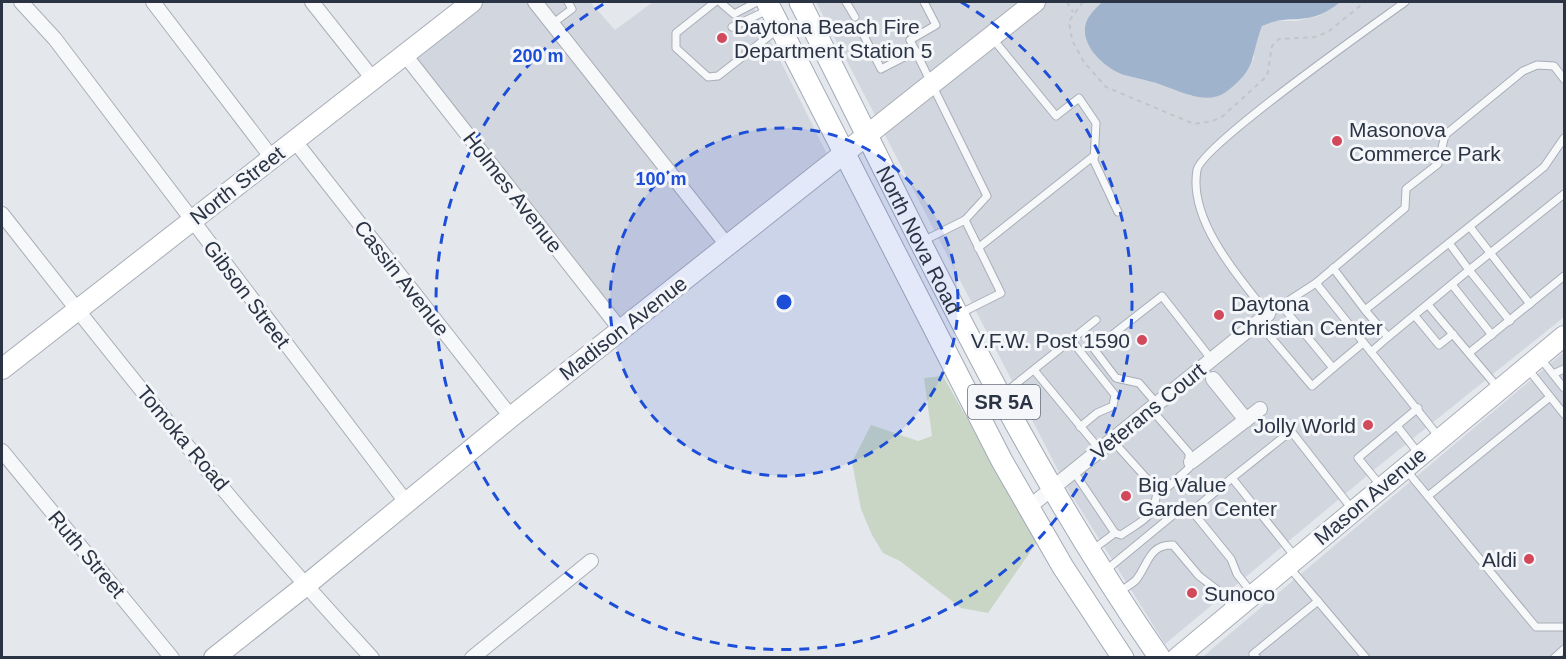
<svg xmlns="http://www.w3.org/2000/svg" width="1566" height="659" font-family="Arial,sans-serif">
  <rect width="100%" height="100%" fill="#e4e7ec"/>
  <g fill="#d2d6de" fill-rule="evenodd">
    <path d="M483 2H527L718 244 621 320 414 56Z"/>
    <path d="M543 2H590L615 30 653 2H751L827 154 728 236Z"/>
    <path d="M816 2H1025L877 119Z"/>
    <path d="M1046 2H1102L1090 15 1124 75 1168 86 1191 96 1254 59V48L1262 26 1272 21H1296L1319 16 1340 2H1564V317L1380 465 1165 644 1066 486 1276 316 1268 305 1060 474 883 131ZM1213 370 1247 411 1261 400 1268 411 1189 471 1183 460 1237 418 1204 378Z"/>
    <path d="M1564 352V657L1202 658 1213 648Z"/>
  </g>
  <path fill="#c9d6c5" d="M943 376 1037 542 988 613 961 608 900 561 883 553 872 535 861 509 852 462 871 425 918 441 932 436 924 378Z"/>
  <path fill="#9fb4cc" d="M1102 2H1340C1308 29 1291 12 1262 26 1250 58 1257 69 1226 92 1204 107 1177 89 1156 83 1146 80 1135 78 1124 75 1107 69 1083 49 1085 28 1086 17 1095 9 1102 2Z"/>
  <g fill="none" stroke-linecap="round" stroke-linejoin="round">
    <defs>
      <g id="lane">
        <path d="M715 2 676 33V48L708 77 718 76 778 29"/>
        <path d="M720 2 734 14 757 2"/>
        <path d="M846 2 855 17"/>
        <path d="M924 2 936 25 910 40 987 196 965 220"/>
        <path d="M1405 2C1375 24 1202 145 1197 170 1188 220 1239 278 1268 314L1316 283 1405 208 1406 189 1438 164 1445 135 1523 71 1537 65 1554 66 1564 79"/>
        <path d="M552 24 572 9 568 2"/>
        <path d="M732 27 768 10"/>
        <path d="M860 28 881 69 916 51"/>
        <path d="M993 39 1056 116 1079 98 1096 123 1094 161 1118 212"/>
        <path d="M1470 227 1530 304"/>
        <path d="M923 241 965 220 1001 293 959 314"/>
        <path d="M978 248 1095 155"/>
        <path d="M1333 268 1365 310 1544 167 1564 138"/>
        <path d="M1316 283 1439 437"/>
        <path d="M1453 286 1492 335"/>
        <path d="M1282 306 1333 368 1363 343"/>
        <path d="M1429 306 1499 389"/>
        <path d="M1365 310 1388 337 1371 352"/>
        <path d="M1415 316 1439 345 1453 334"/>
        <path d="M1510 321 1469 270 1564 194"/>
        <path d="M1258 322 1312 386 1333 368"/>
        <path d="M1388 337 1469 270 1449 243"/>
        <path d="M1071 340 1115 395 1113 406 1097 413 1080 427"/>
        <path d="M1469 353 1564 276"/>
        <path d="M1541 359 1564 388"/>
        <path d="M1528 369 1564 414"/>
        <path d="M1034 370 1100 450"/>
        <path d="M1553 374 1564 369"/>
        <path d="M1002 395 1096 320"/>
        <path d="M1157 404 1139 383 1116 378 1094 349 1162 296 1212 360"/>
        <path d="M1397 426 1419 454"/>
        <path d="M1112 440 1157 490 1168 487 1189 468V453L1151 409"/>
        <path d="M1407 471 1536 627H1564"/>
        <path d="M1074 472 1115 533 1121 535C1143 520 1155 518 1157 490"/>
        <path d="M1381 486 1358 458 1418 408"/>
        <path d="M1428 496 1550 397"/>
        <path d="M1192 511 1231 559 1237 574 1252 593"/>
        <path d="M1092 550 1115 533"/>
        <path d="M1296 558 1232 478 1291 431 1352 509"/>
        <path d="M1289 567 1366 658"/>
        <path d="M1105 571 1179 510 1192 511 1232 478"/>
        <path d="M1120 591C1125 588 1132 584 1136 580 1148 565 1149 544 1173 545L1199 576 1224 595 1232 609"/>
        <path d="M1257 658 1253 654 1318 601"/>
        <path d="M1554 658 1564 649"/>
      </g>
      <g id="street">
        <path d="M21 2 55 39 406 502"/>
        <path d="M153 2 272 158"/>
        <path d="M312 2 373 79"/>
        <path d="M535 2 727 245"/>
        <path d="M405 55 620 329"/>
        <path d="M294 140 511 417"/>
        <path d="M2 214C120 365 241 517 372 658"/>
        <path d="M1213 379 1246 420"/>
        <path d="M2 451 172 658"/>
        <path d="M1191 462 1260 409"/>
        <path d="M1028 508 1268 314"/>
        <path d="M472 658 591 561"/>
      </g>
      <g id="secondary">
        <path d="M2 369 472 2"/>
        <path d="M214 658 305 586 511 417 1035 2"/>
        <path d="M1177 658 1564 336"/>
      </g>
      <g id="primary">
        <path d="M767 2 1002 461 1063 567 1123 658"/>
        <path id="s1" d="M800 2C913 224 1017 453 1160 658"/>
      </g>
    </defs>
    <use href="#lane" stroke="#a9aeb7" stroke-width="9"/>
    <use href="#street" stroke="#a9aeb7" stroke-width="16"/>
    <use href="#secondary" stroke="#a9aeb7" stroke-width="22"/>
    <use href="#primary" stroke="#a3abb8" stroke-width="23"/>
    <g stroke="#c2c5cb" stroke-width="2" stroke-dasharray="4.5 4.5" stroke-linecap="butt">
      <path d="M1067 2 1073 12"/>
      <path d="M1083 2 1069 21 1072 40 1084 62 1106 87 1194 124 1213 121 1223 116 1267 76 1272 46 1279 39 1316 37 1329 31 1365 2"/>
    </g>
    <use href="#lane" stroke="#f7f8fa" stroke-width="7"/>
    <use href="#street" stroke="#f7f8fa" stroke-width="14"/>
    <use href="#secondary" stroke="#fff" stroke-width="20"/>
    <use href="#primary" stroke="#fff" stroke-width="21"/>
  </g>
  <circle cx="784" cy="302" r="174" fill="#1d4ed8" fill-opacity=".12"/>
  <g fill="none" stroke="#1d4ed8" stroke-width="3" stroke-dasharray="10 8">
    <circle cx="784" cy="302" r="174"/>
    <path d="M961 2A348 348 0 1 1 607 2"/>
  </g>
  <g fill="#d1495b" stroke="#f4f6f9" stroke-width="2">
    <circle cx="722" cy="38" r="6"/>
    <circle cx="1337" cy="141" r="6"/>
    <circle cx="1219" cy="315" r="6"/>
    <circle cx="1142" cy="340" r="6"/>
    <circle cx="1368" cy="425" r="6"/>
    <circle cx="1126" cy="496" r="6"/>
    <circle cx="1529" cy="559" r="6"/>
    <circle cx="1192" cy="593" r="6"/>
  </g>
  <g text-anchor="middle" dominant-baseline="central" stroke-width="6" stroke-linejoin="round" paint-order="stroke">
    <rect fill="#f4f6f9" stroke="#676e7b" stroke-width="1.5" x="968" y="385" width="72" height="34" rx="4.5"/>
    <g font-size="20" font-weight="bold" fill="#2b3445">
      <text x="1004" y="402">SR 5A</text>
    </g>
    <g font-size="21" fill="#2b3445" stroke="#f4f6f9" text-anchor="start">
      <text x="734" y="26">Daytona Beach Fire<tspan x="734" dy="24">Department Station 5</tspan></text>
      <text x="1349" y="129">Masonova<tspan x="1349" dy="24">Commerce Park</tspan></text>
      <text x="1231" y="303">Daytona<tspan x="1231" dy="24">Christian Center</tspan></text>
      <text x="1130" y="340" text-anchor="end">V.F.W. Post 1590</text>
      <text x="1356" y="425" text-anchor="end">Jolly World</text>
      <text x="1138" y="484">Big Value<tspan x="1138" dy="24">Garden Center</tspan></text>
      <text x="1517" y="559" text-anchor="end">Aldi</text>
      <text x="1204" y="593">Sunoco</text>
    </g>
    <g font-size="21" fill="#2b3445" stroke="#f4f6f9">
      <text transform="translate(237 185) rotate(-38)">North Street</text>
      <text transform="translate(513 192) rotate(52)">Holmes Avenue</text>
      <text stroke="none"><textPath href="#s1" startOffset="266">North Nova Road</textPath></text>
      <text transform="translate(402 278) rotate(52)">Cassin Avenue</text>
      <text transform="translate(247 294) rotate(53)">Gibson Street</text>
      <text transform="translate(623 328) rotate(-38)">Madison Avenue</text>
      <text transform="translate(1148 411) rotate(-39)">Veterans Court</text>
      <text transform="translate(183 438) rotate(50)">Tomoka Road</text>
      <text transform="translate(1370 496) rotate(-40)">Mason Avenue</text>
      <text transform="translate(87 554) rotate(50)">Ruth Street</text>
    </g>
  </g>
  <circle cx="784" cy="302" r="9" fill="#1d4ed8" stroke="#f4f6f9" stroke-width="3"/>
  <g font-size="18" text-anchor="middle" font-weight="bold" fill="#1d4ed8" stroke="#f4f6f9" stroke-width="6" stroke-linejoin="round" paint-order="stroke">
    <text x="538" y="62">200 m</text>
    <text x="661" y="185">100 m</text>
  </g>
  <rect width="1566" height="659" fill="none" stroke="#2b3445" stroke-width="6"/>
</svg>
